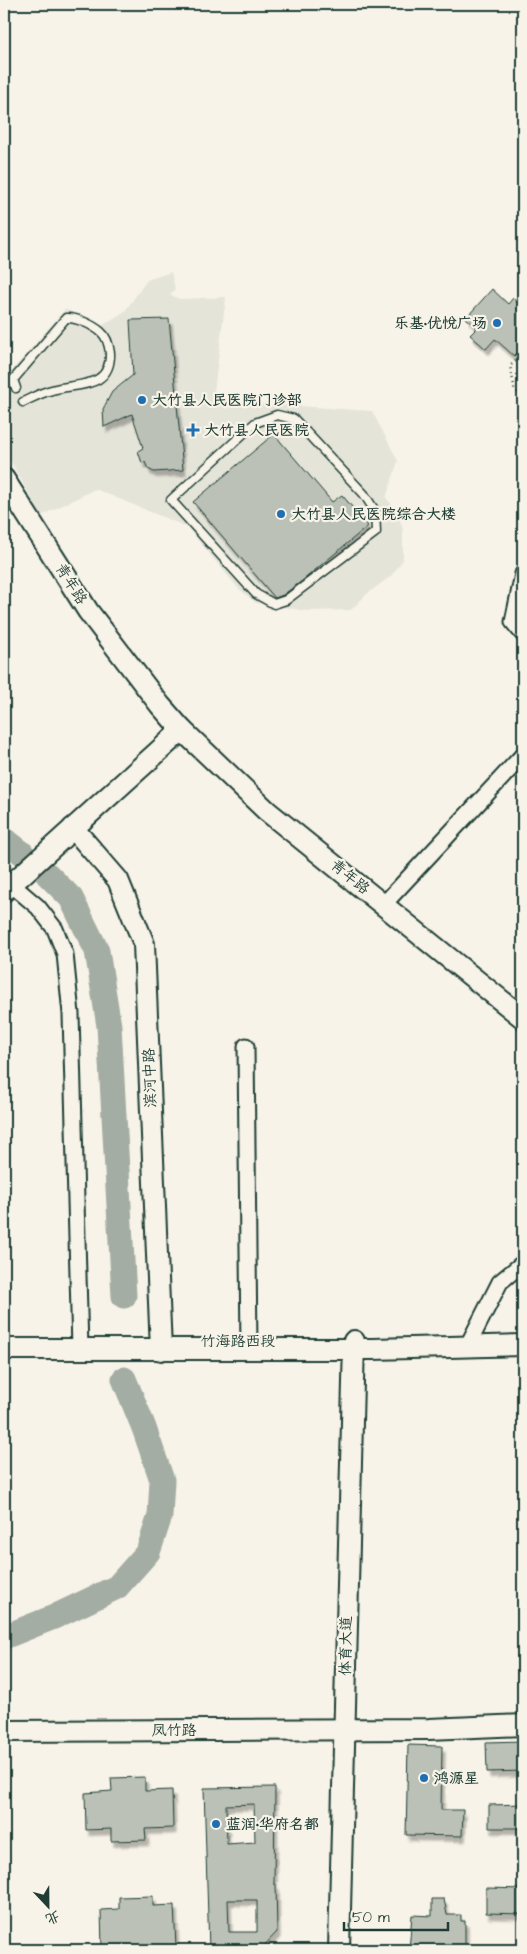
<svg xmlns="http://www.w3.org/2000/svg" width="527" height="1954" font-family="'Architects Daughter','LXGW WenKai TC',sans-serif">
  <defs>
    <filter id="shadow"><feDropShadow dx="3" dy="5.5" stdDeviation="1" flood-color="#0004"/></filter>
  </defs>
  <rect width="100%" height="100%" fill="#f7f3e8"/>
  <filter id="ink" filterUnits="userSpaceOnUse"><feTurbulence type="fractalNoise" baseFrequency=".02" numOctaves="2"/><feDisplacementMap in="SourceGraphic" scale="10" xChannelSelector="R" yChannelSelector="G"/><feConvolveMatrix kernelMatrix="1 2 1 2 8 2 1 2 1" color-interpolation-filters="sRGB"/></filter>
  <g filter="url(#ink)">
    <path fill="#e5e4d9" d="M171 272 175 289 170 295 180 299 226 297 213 400 372 411 398 461 386 498 396 509 403 529V560L391 576 367 594 351 610 307 611 256 603 238 588 187 527 95 489 41 516 4 449V380L65 309 100 327 125 311 147 280Z"/>
    <g fill="none" stroke-linecap="round" stroke-linejoin="round">
      <g stroke="#a4ada3" stroke-width="25">
        <path d="M4 839 22 853"/>
        <path d="M48 875 71 898 97 951 109 1026 124 1296"/>
        <path d="M4 1637 54 1617 117 1587 148 1552 160 1516 162 1480 144 1428 124 1379"/>
      </g>
    </g>
    <g fill="#bbc1b6" stroke="#1f3d34" fill-rule="evenodd" filter="url(#shadow)">
      <path d="M492 289 508 304 513 298 523 308V347L514 356 495 339 486 349 470 335 477 328 466 318Z"/>
      <path d="M169 319 183 470 154 472 148 469 145 462 142 463 138 451 143 448 132 414 104 427 103 409 112 392 133 375 130 320Z"/>
      <path d="M274 434 332 502 342 495 368 526 302 581 283 595 275 598 193 502Z"/>
      <path d="M523 1741V1771L487 1772 486 1742Z"/>
      <path d="M408 1745 442 1746 441 1810H463L462 1836 406 1835Z"/>
      <path d="M145 1777V1791L172 1790 173 1828 145 1829 146 1840 111 1841V1829L86 1830 85 1793 112 1791 111 1778Z"/>
      <path d="M275 1787 274 1884H276L277 1932 260 1950H209L204 1788ZM254 1804 255 1842 227 1844 226 1805ZM228 1900H257V1932H229Z"/>
      <path d="M523 1804V1828H489V1805Z"/>
      <path d="M486 1888 523 1889V1914L486 1913Z"/>
      <path d="M153 1896V1906L174 1905 176 1947 155 1948V1950L102 1949 101 1910 119 1909V1897Z"/>
      <path d="M432 1899H444L447 1915H461V1921H465V1950H409L412 1915 432 1916Z"/>
    </g>
    <g fill="none" stroke-linecap="round" stroke-linejoin="round">
      <defs>
        <g id="lane">
          <path d="M16 388 13 380 66 318C76 317 93 325 101 332 107 337 109 345 110 353 111 390 75 383 52 390 42 392 32 398 23 402"/>
          <path d="M277 415 294 419 364 494 375 511 376 532 286 600 274 604 256 594 171 500 255 423Z"/>
        </g>
        <g id="street">
          <path d="M523 574 513 622 523 634"/>
          <path d="M11 884 38 907 55 929 65 954 71 1014 80 1349"/>
          <path d="M384 904 523 755"/>
          <path d="M246 1046 249 1350"/>
          <path d="M467 1347 500 1282 523 1263"/>
        </g>
        <g id="secondary">
          <path d="M4 479 88 611 160 705 182 730 267 811 523 1018"/>
          <path d="M73 828 118 880 144 944 161 1350"/>
          <path d="M4 891 182 730"/>
          <path d="M4 1349H373L523 1345"/>
          <path d="M4 1731 429 1729 523 1725"/>
          <path d="M339 1950 354 1341"/>
        </g>
      </defs>
      <use href="#lane" stroke="#1f3d34" stroke-width="11"/>
      <use href="#street" stroke="#1f3d34" stroke-width="19"/>
      <use href="#secondary" stroke="#1f3d34" stroke-width="24"/>
      <path stroke="#1f3d34" stroke-width="2.5" stroke-dasharray="1 4" stroke-linecap="butt" d="M523 354 510 366 515 390 523 397"/>
      <use href="#lane" stroke="#f7f3e8" stroke-width="8"/>
      <use href="#street" stroke="#f7f3e8" stroke-width="15"/>
      <use href="#secondary" stroke="#f7f3e8" stroke-width="20"/>
    </g>
  </g>
  <g fill="#1f6fb2" stroke="#f7f3e8" stroke-width="2">
    <circle cx="497" cy="323" r="5"/>
    <circle cx="142" cy="400" r="5"/>
    <path d="M190.5 422.5h5v5h5v5h-5v5h-5v-5h-5v-5h5z"/>
    <circle cx="281" cy="514" r="5"/>
    <circle cx="424" cy="1778" r="5"/>
    <circle cx="216" cy="1824" r="5"/>
  </g>
  <g text-anchor="middle" dominant-baseline="central" stroke-width="4.5" stroke-linejoin="round" paint-order="stroke">
    <g font-size="15" font-weight="bold" fill="#1f3d34" stroke="#f7f3e8" text-anchor="start">
      <text x="487" y="323" text-anchor="end">乐基•优悦广场</text>
      <text x="152" y="400">大竹县人民医院门诊部</text>
      <text x="204" y="430">大竹县人民医院</text>
      <text x="291" y="514">大竹县人民医院综合大楼</text>
      <text x="434" y="1778">鸿源星</text>
      <text x="226" y="1824">蓝润•华府名都</text>
    </g>
    <g font-size="15" fill="#1f3d34" stroke="#f7f3e8">
      <text transform="translate(71 584) rotate(58)">青年路</text>
      <text transform="translate(350 877) rotate(39)">青年路</text>
      <text transform="translate(150 1078) rotate(-92)">滨河中路</text>
      <text x="238" y="1341">竹海路西段</text>
      <text transform="translate(346 1646) rotate(-89)">体育大道</text>
      <text x="174" y="1730">凤竹路</text>
    </g>
  </g>
  <rect width="527" height="1954" fill="none" stroke="#f7f3e8" stroke-width="20"/>
  <rect x="10" y="10" width="507" height="1934" fill="none" stroke="#1f3d34" stroke-width="2" filter="url(#ink)"/>
  <g transform="translate(48 1906) rotate(158)" stroke="#f7f3e8" stroke-width="4" paint-order="stroke">
  <path d="M0-4L9 19L0 12L-9 19Z" fill="#1f3d34"/>
  <text y="-8" font-size="14" font-weight="bold" text-anchor="middle" fill="#1f3d34">北</text>
  </g>
  <path d="M344 1922v8h104v-8" fill="none" stroke="#1f3d34" stroke-width="2.5"/>
  <text x="352" y="1922" font-size="15" fill="#1f3d34" stroke="#f7f3e8" stroke-width="4" paint-order="stroke">50 m</text>
</svg>
